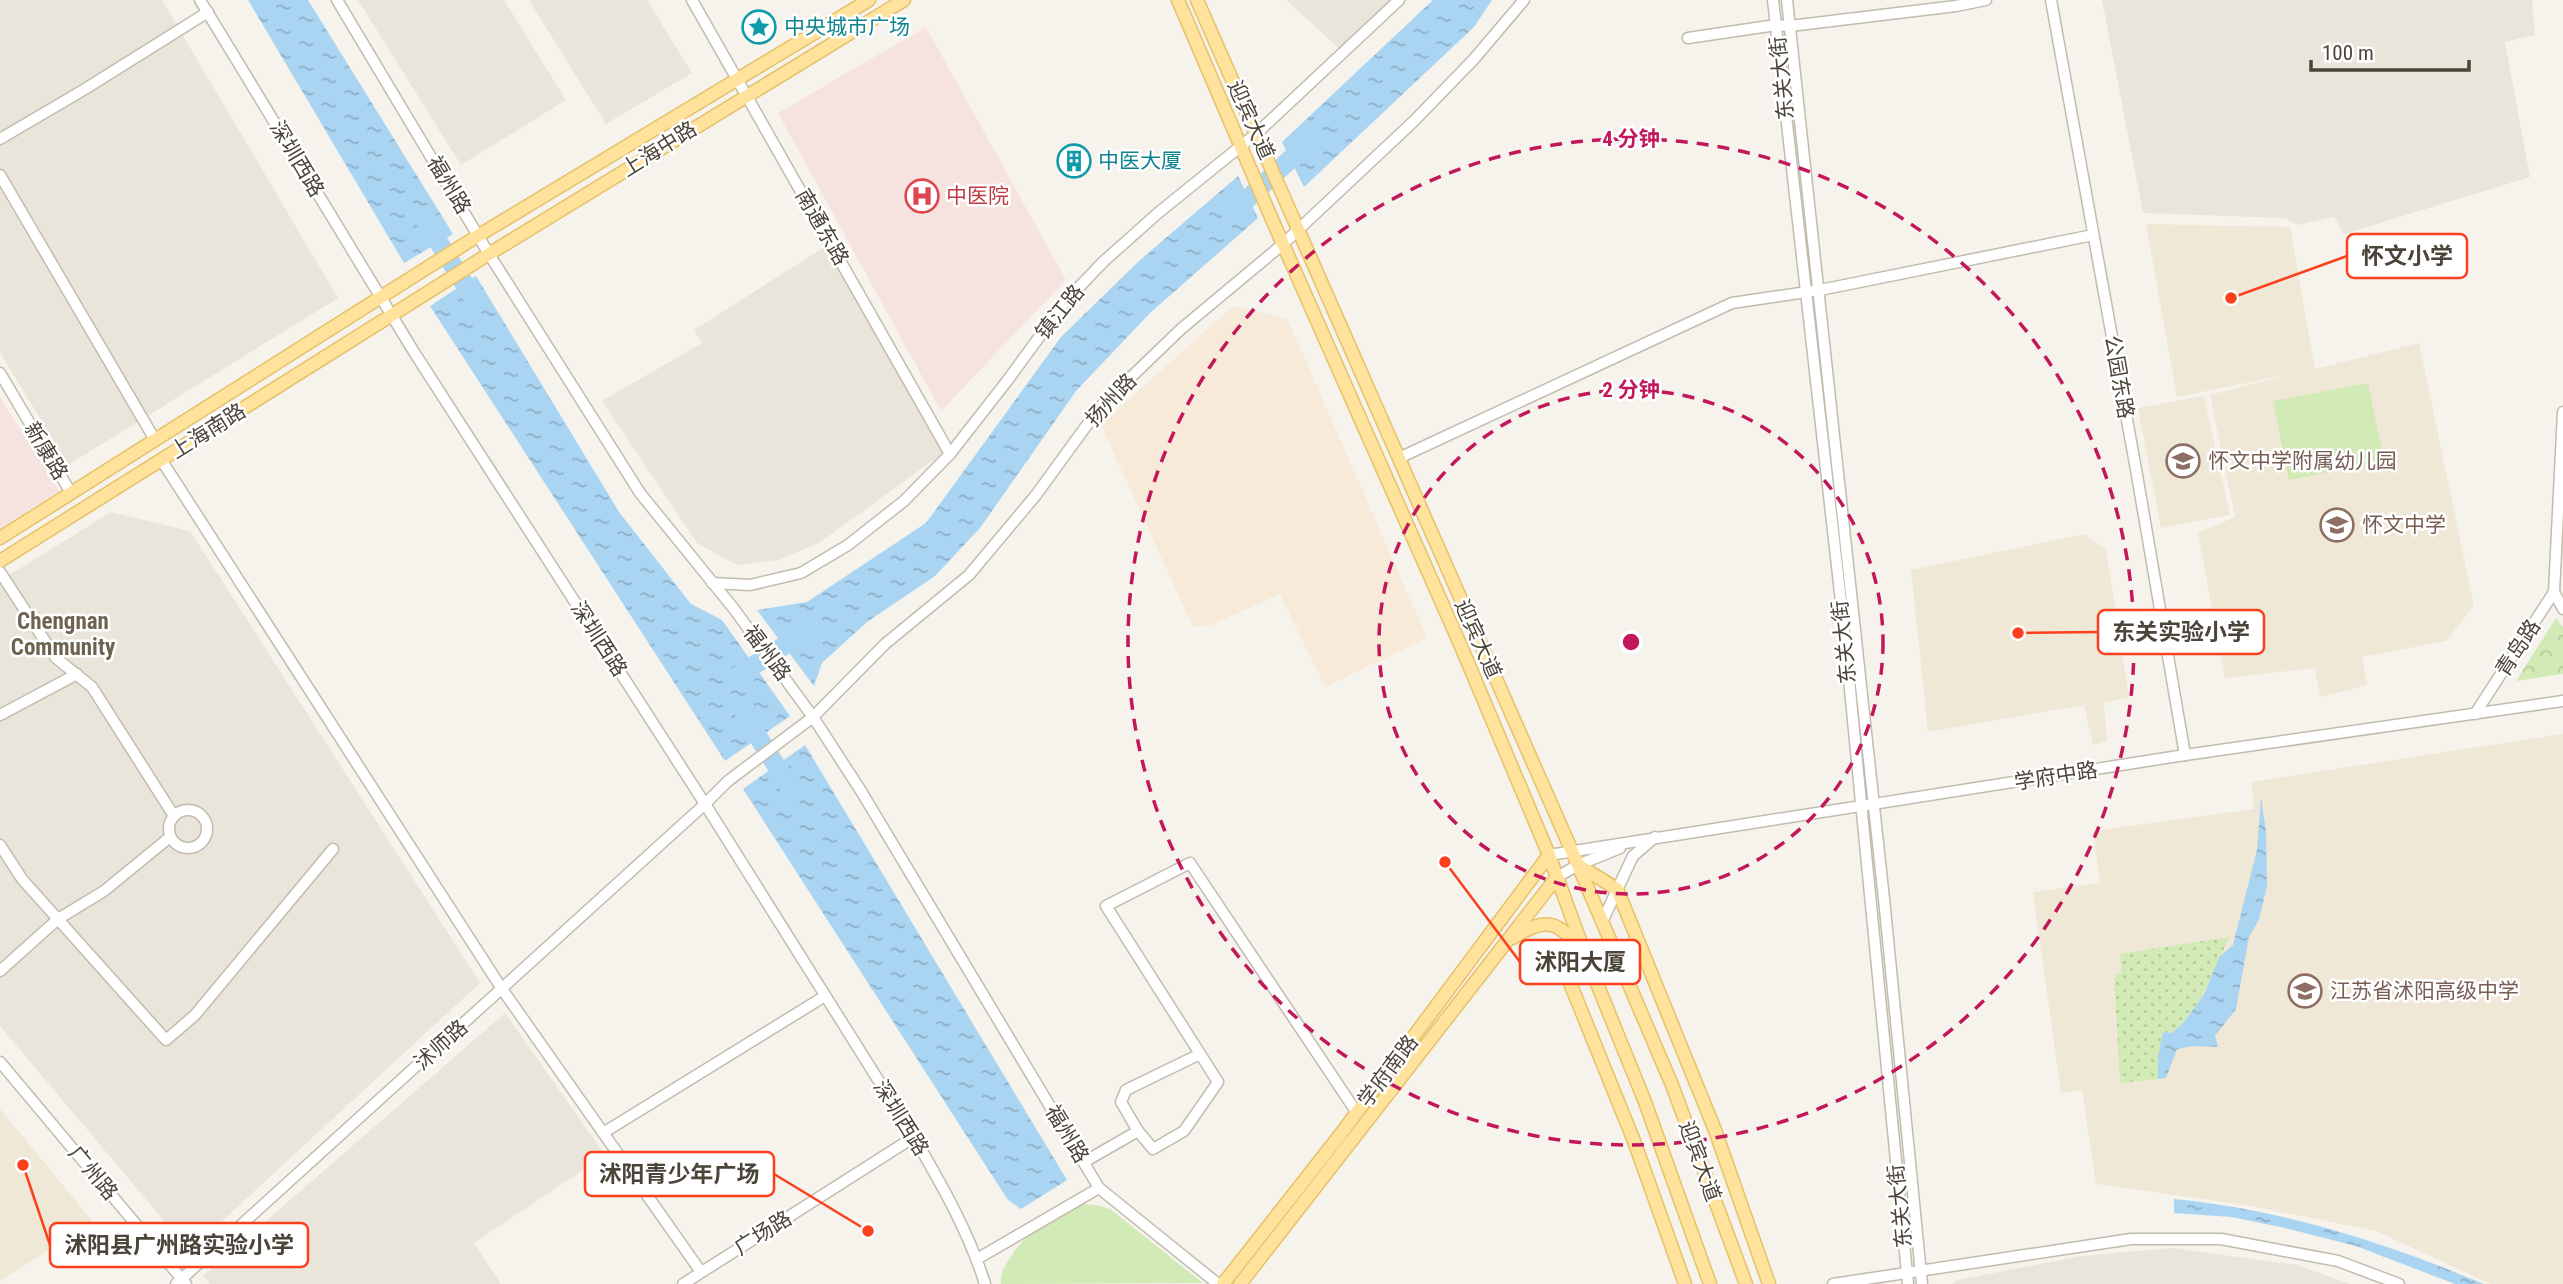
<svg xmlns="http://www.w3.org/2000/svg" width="2563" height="1284" font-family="'Roboto Condensed','Noto Sans SC',sans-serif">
  <defs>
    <pattern id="grass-dots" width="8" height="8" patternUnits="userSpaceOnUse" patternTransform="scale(1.75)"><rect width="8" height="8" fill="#d2eab5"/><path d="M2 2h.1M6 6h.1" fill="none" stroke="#b6ca9c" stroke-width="1.8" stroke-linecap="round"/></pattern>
    <pattern id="forest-crowns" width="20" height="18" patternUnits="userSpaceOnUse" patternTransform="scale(1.75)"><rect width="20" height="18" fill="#d2eab5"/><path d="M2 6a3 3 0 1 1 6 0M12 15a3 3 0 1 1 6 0" fill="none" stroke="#b6ca9c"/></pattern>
    <pattern id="water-ripples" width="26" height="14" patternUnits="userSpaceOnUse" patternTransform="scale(1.75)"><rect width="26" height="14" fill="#a9d4f2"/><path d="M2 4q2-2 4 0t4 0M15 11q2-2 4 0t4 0" fill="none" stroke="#8caec5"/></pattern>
  </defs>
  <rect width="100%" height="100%" fill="#f6f3ec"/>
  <g fill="#eae5da">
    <path d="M0 0H162L338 298 68 465 0 352Z"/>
    <path d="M358 0H504L566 100 461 165Z"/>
    <path d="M529 0H647L692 73 606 124Z"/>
    <path d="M1286 0H1390L1341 50Z"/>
    <path d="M2102 0H2532L2535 35 2505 42 2530 177 2344 234 2334 217 2297 225 2285 218 2143 213Z"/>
    <path d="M826 246 943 453 819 543 778 560 737 565 697 543 602 401 702 343 694 330Z"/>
    <path d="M111 512 190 531 480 983 221 1222 171 1229 0 1026V581Z"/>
    <path d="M505 1013 605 1155 474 1243 501 1284H210L203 1276Z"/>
    <path d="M2172 1248 2297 1265 2350 1284H1952L1957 1280 2081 1256Z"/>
  </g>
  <path fill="#f7ead8" d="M1233 306 1287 318 1427 638 1325 687 1280 594 1209 626 1193 627 1101 425Z"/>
  <g fill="#efe8d6">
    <path d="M2146 224 2290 227 2315 369 2419 343 2474 606 2446 641 2362 657 2367 685 2320 697 2315 668 2225 678 2198 533 2235 517 2210 395 2296 373 2177 397Z"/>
    <path d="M2204 396 2230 515 2161 528 2138 408Z"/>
    <path d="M2084 534 2106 549 2129 697 2104 703 2107 741 2093 745 2084 705 1928 732 1911 570Z"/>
    <path d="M2563 734V1284H2491L2376 1231 2246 1205 2096 1184 2082 1090 2061 1093 2033 892 2100 883 2093 831 2254 809 2251 782Z"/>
    <path d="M0 1109 93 1222 0 1281Z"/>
  </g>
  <g fill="#f6e3e0">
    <path d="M926 27 1066 280 941 411 778 113Z"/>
    <path d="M0 397 59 491 0 528Z"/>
  </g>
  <path fill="url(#grass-dots)" d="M2229 937C2214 971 2201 1008 2172 1033L2163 1032 2158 1057V1079L2120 1083 2114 975 2122 973 2120 954Z"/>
  <path fill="url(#forest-crowns)" d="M2556 618 2563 627V674L2516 681Z"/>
  <g fill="#d2eab5">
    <path d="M2368 383 2384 461 2289 480 2273 401Z"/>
    <path d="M1080 1204 1096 1205 1110 1209 1203 1283 1001 1284C1000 1273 1004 1267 1010 1258 1028 1228 1051 1220 1080 1204Z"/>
  </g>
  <g fill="url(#water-ripples)">
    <path d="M248 0H308L453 234 404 263Z"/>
    <path d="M1433 0H1492L1474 27 1304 187 1282 142Z"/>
    <path d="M1238 176 1258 218 1150 313 1076 391 980 528 935 576 867 622 822 663 814 686 757 610 807 602 926 523 1061 337 1139 261Z"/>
    <path d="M476 276 619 512 691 604 722 620 790 716 725 761 430 306Z"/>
    <path d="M805 745 1067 1180 1021 1209 1008 1200 743 789Z"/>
    <path d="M2261 798 2266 832 2267 886 2259 919 2249 937 2236 1009 2215 1036 2218 1047 2193 1046 2177 1049 2166 1078 2158 1079V1057L2163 1032 2172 1033 2183 1023 2195 1007 2204 994 2220 956 2233 945 2257 850Z"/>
    <path d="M2174 1199C2284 1210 2383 1242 2484 1284H2455L2356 1246 2285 1228 2232 1217 2174 1213Z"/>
  </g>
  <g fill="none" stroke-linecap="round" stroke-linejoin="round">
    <g stroke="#a9d4f2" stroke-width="19">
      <path d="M1231 214 1309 142"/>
      <path d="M426 222 477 304"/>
      <path d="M733 679 805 632"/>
      <path d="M745 716 789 786"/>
    </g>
    <defs>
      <g id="minor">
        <path d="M200 0 414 352 705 804 914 1137C941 1184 969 1232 985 1284"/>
        <path d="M337 0 489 254 640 493 734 609 813 717 861 791 1099 1188 1218 1284"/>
        <path d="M692 0 950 454"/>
        <path d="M1773 0 1844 628 1908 1284"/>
        <path d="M1787 0 1884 899 1922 1284"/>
        <path d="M2051 0 2137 475 2185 755"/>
        <path d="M1688 38 1776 25 1790 26 1956 6 1986 0"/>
        <path d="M0 139 85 89 208 12"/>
        <path d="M0 175 155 440"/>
        <path d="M0 373 71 493"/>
        <path d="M1399 458 1732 303 1820 290 2093 235"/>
        <path d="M162 461 502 989 701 1272"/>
        <path d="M0 572 56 658 92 687 174 816"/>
        <path d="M712 583 750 585 801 573 848 545 904 501 950 454 1007 381 1064 303 1103 262 1158 213 1257 133 1399 0"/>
        <path d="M2554 592 2563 609"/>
        <path d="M2475 714 2554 592 2563 412"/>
        <path d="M0 715 77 674"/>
        <circle cx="188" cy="829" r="19"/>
        <path d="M0 845 22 879 166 1040 195 1015 333 849"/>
        <path d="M1549 855 2185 755 2563 701"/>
        <path d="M1557 877 1578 865 1620 848"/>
        <path d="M1602 922 1633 856 1655 837"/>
        <path d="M0 971 58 919 104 891 170 837"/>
        <path d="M0 1062 186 1284"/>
        <path d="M1138 1131 1121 1102 1126 1090 1200 1054"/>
        <path d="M603 1133 825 996"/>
        <path d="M1084 1162 1138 1131 1153 1149 1184 1131 1218 1082 1106 906 1190 863 1357 1113"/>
        <path d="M977 1259 1099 1188"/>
        <path d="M176 1284 705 804 728 781 813 717 885 644 969 575 1036 495 1100 407 1181 329 1283 244 1414 121 1474 59 1524 0"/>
        <path d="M683 1284 914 1137"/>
        <path d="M1833 1284 2131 1239H2221L2338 1261 2399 1284"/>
      </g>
      <g id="major">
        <path d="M1178 0 1271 217 1460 644 1549 855 1585 954 1645 1102 1710 1284"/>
        <path d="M1197 0 1578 865 1672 1085 1746 1284"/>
        <path d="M0 538 471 240 869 0"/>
        <path d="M0 561 489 254 904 0"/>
        <path d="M1578 865 1617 889 1715 1130 1769 1284"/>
        <path d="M1512 938C1550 915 1558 922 1585 954L1570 983 1634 1141 1685 1284"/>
        <path d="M1223 1284 1340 1135 1549 855"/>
        <path d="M1240 1284 1557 877"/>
      </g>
    </defs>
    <use href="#minor" stroke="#c2bbae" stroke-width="13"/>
    <use href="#major" stroke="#e6c16a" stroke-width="15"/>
    <use href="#minor" stroke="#fff" stroke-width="10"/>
    <use href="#major" stroke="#ffe39c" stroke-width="12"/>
  </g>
  <g fill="none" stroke="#c2185b" stroke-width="3.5" stroke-dasharray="12 9">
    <circle cx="1631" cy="642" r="252"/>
    <circle cx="1631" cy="642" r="503"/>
  </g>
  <defs>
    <symbol id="sight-ring" viewBox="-11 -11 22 22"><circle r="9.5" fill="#fff" stroke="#0f9aa8" stroke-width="1.5"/><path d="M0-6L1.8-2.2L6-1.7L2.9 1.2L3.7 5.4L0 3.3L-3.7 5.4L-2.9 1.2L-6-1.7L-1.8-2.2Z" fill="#0f9aa8"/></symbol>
    <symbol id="building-ring" viewBox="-11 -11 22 22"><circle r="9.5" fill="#fff" stroke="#0f9aa8" stroke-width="1.5"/><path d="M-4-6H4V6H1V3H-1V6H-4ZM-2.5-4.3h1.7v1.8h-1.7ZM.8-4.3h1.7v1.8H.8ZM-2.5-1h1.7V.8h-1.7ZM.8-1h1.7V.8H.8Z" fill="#0f9aa8"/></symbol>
    <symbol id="hospital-ring" viewBox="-11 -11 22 22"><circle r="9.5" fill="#fff" stroke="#e0444e" stroke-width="1.5"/><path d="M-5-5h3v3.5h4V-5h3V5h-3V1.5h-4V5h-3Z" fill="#e0444e"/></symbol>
    <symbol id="school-ring" viewBox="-11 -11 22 22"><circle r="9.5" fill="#fff" stroke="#8d6e63" stroke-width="1.5"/><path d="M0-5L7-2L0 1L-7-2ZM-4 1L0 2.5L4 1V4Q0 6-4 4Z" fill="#8d6e63"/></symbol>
  </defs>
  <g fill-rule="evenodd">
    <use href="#sight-ring" x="740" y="8" width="38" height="38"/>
    <use href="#building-ring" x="1055" y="142" width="38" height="38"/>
    <use href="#hospital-ring" x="903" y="177" width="38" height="38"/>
    <use href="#school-ring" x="2164" y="442" width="38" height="38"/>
    <use href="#school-ring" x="2318" y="506" width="38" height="38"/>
    <use href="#school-ring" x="2286" y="972" width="38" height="38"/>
  </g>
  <g text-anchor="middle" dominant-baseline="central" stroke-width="5" stroke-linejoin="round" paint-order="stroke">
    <g font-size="21" fill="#0d838f" stroke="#fff" text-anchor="start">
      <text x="784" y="27">中央城市广场</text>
      <text x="1098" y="161">中医大厦</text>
    </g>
    <g font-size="21" fill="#4b4439" stroke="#fff">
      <text transform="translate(1782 78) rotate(-96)">东关大街</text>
      <text transform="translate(1251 120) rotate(66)">迎宾大道</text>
      <text transform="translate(659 149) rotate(-32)">上海中路</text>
      <text transform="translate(297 159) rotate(59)">深圳西路</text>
      <text transform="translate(449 185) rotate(59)">福州路</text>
      <text transform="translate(822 227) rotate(60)">南通东路</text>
      <text transform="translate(1060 312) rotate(-51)">镇江路</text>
      <text transform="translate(2119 377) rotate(80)">公园东路</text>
      <text transform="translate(1111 400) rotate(-47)">扬州路</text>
      <text transform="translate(208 431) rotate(-32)">上海南路</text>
      <text transform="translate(46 451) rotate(59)">新康路</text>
      <text transform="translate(599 639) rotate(57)">深圳西路</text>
      <text transform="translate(1478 639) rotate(66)">迎宾大道</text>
      <text transform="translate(1844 642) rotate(-96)">东关大街</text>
      <text transform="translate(2518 648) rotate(-57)">青岛路</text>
      <text transform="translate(767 653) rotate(53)">福州路</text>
      <text transform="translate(2056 776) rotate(-9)">学府中路</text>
      <text transform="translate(441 1045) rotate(-42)">沭师路</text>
      <text transform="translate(1388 1071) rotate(-53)">学府南路</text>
      <text transform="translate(901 1118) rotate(58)">深圳西路</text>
      <text transform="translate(1067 1134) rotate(59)">福州路</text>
      <text transform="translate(1700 1161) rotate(70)">迎宾大道</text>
      <text transform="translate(93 1173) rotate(50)">广州路</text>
      <text transform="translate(1900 1206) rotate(-96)">东关大街</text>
      <text transform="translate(763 1233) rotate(-32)">广场路</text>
    </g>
    <g font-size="21" fill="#be3a42" stroke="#fff" text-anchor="start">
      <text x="946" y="196">中医院</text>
    </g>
    <g font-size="21" fill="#785e54" stroke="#fff" text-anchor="start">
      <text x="2208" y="461">怀文中学附属幼儿园</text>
      <text x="2362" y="525">怀文中学</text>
      <text x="2330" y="991">江苏省沭阳高级中学</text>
    </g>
    <g font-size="23" font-weight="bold" fill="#6e6250" stroke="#fff">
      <text x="63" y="621">Chengnan<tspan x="63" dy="26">Community</tspan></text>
    </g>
  </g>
  <circle cx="1631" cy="642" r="10" fill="#c2185b" stroke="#fff" stroke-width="3.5"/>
  <g font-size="21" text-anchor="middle" font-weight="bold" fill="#c2185b" stroke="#fff" stroke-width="5" stroke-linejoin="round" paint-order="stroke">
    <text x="1631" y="146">4 分钟</text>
    <text x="1631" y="397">2 分钟</text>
  </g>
  <path fill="none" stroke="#fc3f1d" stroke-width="2.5" d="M2231 298L2347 256M2018 633L2098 632M1445 862L1520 962M868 1231L774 1174M23 1165L50 1245"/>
  <g fill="#fc3f1d" stroke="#fff" stroke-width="2.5">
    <circle cx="2231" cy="298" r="7"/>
    <circle cx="2018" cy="633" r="7"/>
    <circle cx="1445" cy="862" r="7"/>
    <circle cx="868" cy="1231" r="7"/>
    <circle cx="23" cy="1165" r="7"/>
  </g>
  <g fill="#fff" stroke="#fc3f1d" stroke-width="2.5">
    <rect x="2347" y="234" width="120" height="44" rx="7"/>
    <rect x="2098" y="610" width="166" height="44" rx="7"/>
    <rect x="1520" y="940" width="120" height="44" rx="7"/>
    <rect x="585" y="1152" width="189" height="44" rx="7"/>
    <rect x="50" y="1223" width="258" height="44" rx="7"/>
  </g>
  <g font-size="23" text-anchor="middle" font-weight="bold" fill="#4b4439">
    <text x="2407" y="264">怀文小学</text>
    <text x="2181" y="640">东关实验小学</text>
    <text x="1580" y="970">沭阳大厦</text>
    <text x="679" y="1182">沭阳青少年广场</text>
    <text x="179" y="1253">沭阳县广州路实验小学</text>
  </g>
  <path d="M2311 60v10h158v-10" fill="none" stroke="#4b4439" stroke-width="3.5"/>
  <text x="2322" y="60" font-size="21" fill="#4b4439" stroke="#ffffff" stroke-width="5" paint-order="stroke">100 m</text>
</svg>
